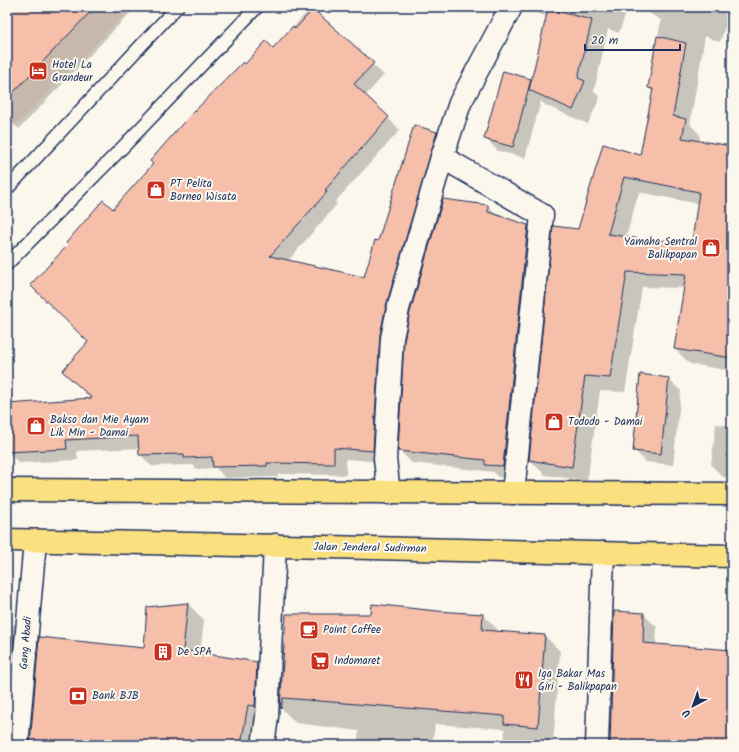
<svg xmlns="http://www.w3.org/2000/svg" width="739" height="752" font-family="Kalam,sans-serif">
  <rect width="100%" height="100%" fill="#fbf7ec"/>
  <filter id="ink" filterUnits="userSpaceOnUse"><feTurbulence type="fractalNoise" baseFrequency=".025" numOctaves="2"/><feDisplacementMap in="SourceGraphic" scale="8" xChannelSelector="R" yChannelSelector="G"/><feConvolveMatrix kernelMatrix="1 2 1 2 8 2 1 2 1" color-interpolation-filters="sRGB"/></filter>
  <g filter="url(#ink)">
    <path fill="#fae6d8" d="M7 7H132L7 135Z"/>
    <g fill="#0003" fill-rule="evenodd">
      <path d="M7 7H136L19 129 7 117Z"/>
      <path d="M523 7H628L619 33 608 29 594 91 600 97 588 124 545 105 541 101 525 158 498 151 486 139 503 72 532 81 547 17Z"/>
      <path d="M639 7H732L720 42 705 36 690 124 700 135 699 142 732 147V371L690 364 675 349 685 288 642 287 625 392 600 391 587 481 545 475 530 460 578 230 641 156 653 92 649 88 661 20ZM639 192 699 204 692 242 648 241 626 237Z"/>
      <path d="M311 8 384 75 365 96 400 130 335 202 337 204 288 261 364 278 379 243 437 133 448 145 397 317 384 462 346 459V475L278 474V477L225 478 216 468 197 469 193 465 151 466 140 454V448L77 451 78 460 19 463 8 452 7 405 93 399 63 371 89 342 113 210 154 164 152 161 224 82 225 83 245 65 273 49Z"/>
      <path d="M444 200 488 206 498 216 528 225 541 238 516 478 498 477 494 472 412 463 399 450Z"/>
      <path d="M668 379 681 391 673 465 646 462 634 450Z"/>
      <path d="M716 424 732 426V478L723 477 711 465Z"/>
      <path d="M188 604 204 620 200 654 257 663 273 680 260 745H31L145 649Z"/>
      <path d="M643 614 657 627 656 645 732 651V745H610Z"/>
      <path d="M287 615H483L498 630V632L545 636 560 651 553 745H504L505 729 435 724 432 745H357L359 731 296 723 281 708Z"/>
      <path d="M7 624 15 625 31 641 7 745Z"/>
    </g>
    <g fill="#f6bfaa" stroke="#1b2f5e" fill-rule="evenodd">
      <path d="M7 7H95L7 99Z"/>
      <path d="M313 9 374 63 354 84 389 117 325 190 327 192 270 256 364 277 375 240 378 241 414 125 437 132 386 306 380 335 373 451 334 448V464L267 463V466L213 467 212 457 184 458V454L139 455 138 436 66 440 67 449 7 452V404L92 398 62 371 88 342 30 285 68 245 66 243 103 200 113 209 153 164 150 161 183 123 243 62 245 64 266 41 273 48 293 26 295 29Z"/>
      <path d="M548 9 592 20 578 78 585 81 573 110 529 90Z"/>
      <path d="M657 36 686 43 673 116 686 119 682 138 732 146V358L674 349 686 274 627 272 610 378 585 376 572 467 529 460 553 226 578 229 603 144 640 155 653 89 648 88ZM624 177 699 192 692 241 648 240 608 234Z"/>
      <path d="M503 71 531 79 513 147 484 139Z"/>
      <path d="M443 199 488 205V212L528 225 503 466 485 465V460L398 451 404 340 410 312Z"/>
      <path d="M640 374 669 378 661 454 633 451Z"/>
      <path d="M188 603 183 650 257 662 255 706 248 705 241 745H30L39 637 144 648 147 607Z"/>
      <path d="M372 604 437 611 483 614 482 630 545 635 538 727 504 724V716L283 698 281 709 280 708 286 614H371Z"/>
      <path d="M614 611 644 613 643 643 732 650V745H610Z"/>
      <path d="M7 634 14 635 9 689H7Z"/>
    </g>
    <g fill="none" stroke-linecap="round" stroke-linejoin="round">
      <defs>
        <g id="service">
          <path d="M7 189 177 7"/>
          <path d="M7 264 122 148 257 7"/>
        </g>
        <g id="minor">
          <path d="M511 7 460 103 442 157 542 215 513 493"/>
          <path d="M389 493 385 459 392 338 398 309 442 157"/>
          <path d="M17 745 35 541"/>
          <path d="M263 745 267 717 275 545"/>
          <path d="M597 745 603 553"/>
        </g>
        <g id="trunk">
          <path d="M7 490 732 494"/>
          <path d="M7 540 732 556"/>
        </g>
      </defs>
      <use href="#service" stroke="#1b2f5e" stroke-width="15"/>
      <use href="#minor" stroke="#1b2f5e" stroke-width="25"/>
      <use href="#trunk" stroke="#1b2f5e" stroke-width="25"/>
      <use href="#service" stroke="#fbf7ec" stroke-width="12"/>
      <use href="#minor" stroke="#fbf7ec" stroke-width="22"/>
      <use href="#trunk" stroke="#fbe080" stroke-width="22"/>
    </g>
  </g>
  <defs>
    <symbol id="hotel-square" viewBox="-11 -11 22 22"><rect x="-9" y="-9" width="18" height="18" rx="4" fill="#c8321e" stroke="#fbf7ec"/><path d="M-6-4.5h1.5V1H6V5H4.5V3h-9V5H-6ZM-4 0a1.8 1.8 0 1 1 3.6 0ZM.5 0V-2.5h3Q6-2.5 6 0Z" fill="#fff"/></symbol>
    <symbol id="shop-square" viewBox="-11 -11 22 22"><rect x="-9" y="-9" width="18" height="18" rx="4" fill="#c8321e" stroke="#fbf7ec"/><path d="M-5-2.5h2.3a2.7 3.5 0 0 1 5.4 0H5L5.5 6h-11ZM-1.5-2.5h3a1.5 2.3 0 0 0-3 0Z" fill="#fff"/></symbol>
    <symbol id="cafe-square" viewBox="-11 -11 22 22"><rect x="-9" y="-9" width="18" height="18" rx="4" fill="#c8321e" stroke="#fbf7ec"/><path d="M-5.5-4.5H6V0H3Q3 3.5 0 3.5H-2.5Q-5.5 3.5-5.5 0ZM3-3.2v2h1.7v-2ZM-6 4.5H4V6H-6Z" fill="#fff"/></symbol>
    <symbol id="building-square" viewBox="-11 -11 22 22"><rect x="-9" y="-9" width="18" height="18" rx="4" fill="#c8321e" stroke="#fbf7ec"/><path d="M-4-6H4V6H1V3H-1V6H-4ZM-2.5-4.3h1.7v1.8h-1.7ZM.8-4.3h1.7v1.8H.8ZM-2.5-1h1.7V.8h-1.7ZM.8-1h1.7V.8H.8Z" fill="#fff"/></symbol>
    <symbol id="supermarket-square" viewBox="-11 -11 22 22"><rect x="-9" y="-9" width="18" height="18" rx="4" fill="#c8321e" stroke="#fbf7ec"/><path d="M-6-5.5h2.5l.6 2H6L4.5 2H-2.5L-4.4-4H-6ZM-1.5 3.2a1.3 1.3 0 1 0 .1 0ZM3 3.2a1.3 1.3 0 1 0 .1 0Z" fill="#fff"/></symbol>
    <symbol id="restaurant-square" viewBox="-11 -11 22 22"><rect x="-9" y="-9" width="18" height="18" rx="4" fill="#c8321e" stroke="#fbf7ec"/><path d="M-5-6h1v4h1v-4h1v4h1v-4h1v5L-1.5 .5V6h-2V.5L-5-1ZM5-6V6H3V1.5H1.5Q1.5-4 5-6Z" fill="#fff"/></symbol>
    <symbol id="bank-square" viewBox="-11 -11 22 22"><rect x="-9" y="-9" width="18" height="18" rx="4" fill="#c8321e" stroke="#fbf7ec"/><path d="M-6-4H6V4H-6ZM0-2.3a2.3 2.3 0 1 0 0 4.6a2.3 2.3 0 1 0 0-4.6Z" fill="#fff"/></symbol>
  </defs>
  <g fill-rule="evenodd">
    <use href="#hotel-square" x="27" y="60" width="22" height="22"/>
    <use href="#shop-square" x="145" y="179" width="22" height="22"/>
    <use href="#shop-square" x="700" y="237" width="22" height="22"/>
    <use href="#shop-square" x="543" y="411" width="22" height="22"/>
    <use href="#shop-square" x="25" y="415" width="22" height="22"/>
    <use href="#cafe-square" x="298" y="619" width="22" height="22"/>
    <use href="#building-square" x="152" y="641" width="22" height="22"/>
    <use href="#supermarket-square" x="309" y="650" width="22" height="22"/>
    <use href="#restaurant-square" x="513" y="669" width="22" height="22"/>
    <use href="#bank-square" x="67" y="685" width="22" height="22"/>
  </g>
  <g text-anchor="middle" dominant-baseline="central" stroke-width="4" stroke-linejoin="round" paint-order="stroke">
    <g font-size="11" fill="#1b2f5e" stroke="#fbf7ec" text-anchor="start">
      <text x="52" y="65">Hotel La<tspan x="52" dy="13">Grandeur</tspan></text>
      <text x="170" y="184">PT Pelita<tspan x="170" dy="13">Borneo Wisata</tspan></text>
      <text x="697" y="242" text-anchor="end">Yamaha Sentral<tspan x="697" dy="13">Balikpapan</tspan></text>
      <text x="50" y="420">Bakso dan Mie Ayam<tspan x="50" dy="13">Lik Min - Damai</tspan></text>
      <text x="568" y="422">Tododo - Damai</text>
      <text x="323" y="630">Point Coffee</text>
      <text x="177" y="652">De SPA</text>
      <text x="334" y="661">Indomaret</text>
      <text x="538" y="674">Iga Bakar Mas<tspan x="538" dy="13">Giri - Balikpapan</tspan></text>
      <text x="92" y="696">Bank BJB</text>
    </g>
    <g font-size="11" fill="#1b2f5e" stroke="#fbf7ec">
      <text transform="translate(370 548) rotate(1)">Jalan Jenderal Sudirman</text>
      <text transform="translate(26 643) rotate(-85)">Gang Abadi</text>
    </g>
  </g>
  <rect width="739" height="752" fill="none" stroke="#fbf7ec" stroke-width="24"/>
  <rect x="12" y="12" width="715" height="728" fill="none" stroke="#1b2f5e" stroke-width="1.5" filter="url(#ink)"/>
  <g transform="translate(693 706) rotate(221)" stroke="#fbf7ec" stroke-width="3" paint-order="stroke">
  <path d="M0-3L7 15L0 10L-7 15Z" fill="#1b2f5e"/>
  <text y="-6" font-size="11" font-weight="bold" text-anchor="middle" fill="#1b2f5e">U</text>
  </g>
  <path d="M585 44v6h95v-6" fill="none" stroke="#1b2f5e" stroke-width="2"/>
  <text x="591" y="44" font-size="12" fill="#1b2f5e" stroke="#fbf7ec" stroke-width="3" paint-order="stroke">20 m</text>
</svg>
